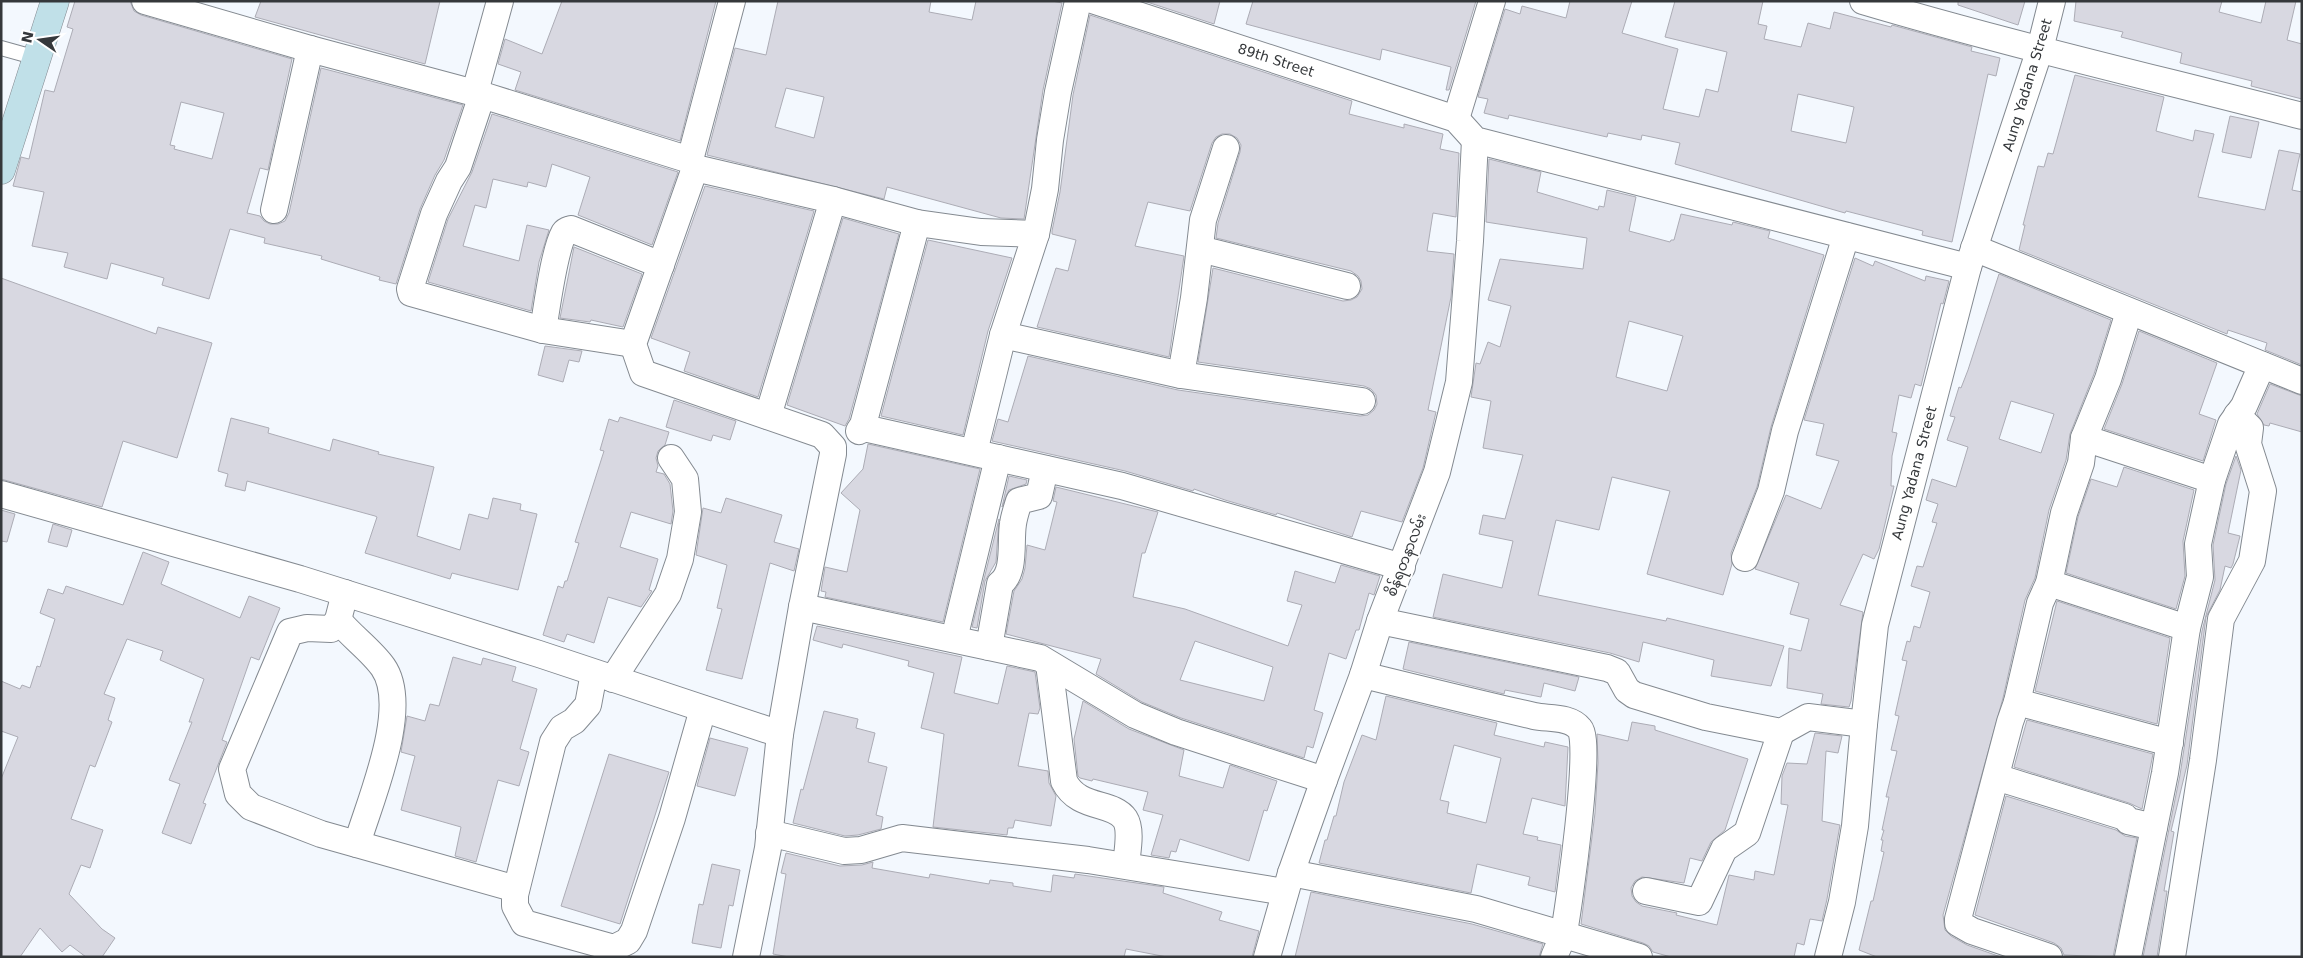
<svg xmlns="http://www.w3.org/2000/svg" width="2303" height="958" font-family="'DejaVu Sans','Noto Sans Myanmar',sans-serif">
  <rect width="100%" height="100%" fill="#f3f8fe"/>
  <g fill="#d8d8e1" stroke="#acacb5" fill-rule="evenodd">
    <path d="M75 1H130L134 11 141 15 292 59 268 170 260 168 247 213 260 216 264 221 270 224H278L285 221 289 213 321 68 463 105 444 160 435 175 420 209 396 284 379 280 380 277 321 259 322 256 264 243 265 238 230 229 209 299 162 285 164 278 111 263 107 279 64 267 68 253 32 246 44 192 13 186 21 157 29 159 45 90 54 92 73 29 67 27ZM181 102 224 113 212 159 174 149 175 146 170 145Z"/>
    <path d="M261 1H440L425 64 255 17Z"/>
    <path d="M562 1H716L680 141 515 90 521 72 498 64 505 39 542 54Z"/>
    <path d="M778 1H931L929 12 972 20 976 1H1052L1062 3 1043 90 1024 219 1001 218 887 187 884 199 707 155 735 48 766 55ZM786 88 824 97 814 138 775 127Z"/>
    <path d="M1144 1H1220L1214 24Z"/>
    <path d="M1253 1H1476L1449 90H1446L1451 67 1382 49 1380 60 1246 24Z"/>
    <path d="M1570 1H1632L1622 33 1678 49 1663 109 1699 117 1706 89 1718 92 1727 52 1665 37 1675 1H1763L1758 24 1767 26 1764 39 1801 47 1808 23 1830 29 1834 12 1891 27 1892 25 1972 47 1971 51 2000 58 1996 76 1988 74 1952 242 1922 235 1923 231 1846 211 1845 213 1675 164 1680 143 1642 135 1641 140 1608 133 1607 137 1509 115 1508 119 1484 113 1488 99 1478 97 1505 9 1520 14 1522 6 1566 18ZM1798 94 1854 107 1846 143 1791 131Z"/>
    <path d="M1958 1H2025L2018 25 1958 5Z"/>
    <path d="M2076 1H2222L2219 12 2261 23 2266 1H2296L2287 40 2302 44V99L2251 86 2252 81 2180 63 2182 53 2121 37 2123 32 2074 21Z"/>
    <path d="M1090 15 1352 101 1349 114 1404 128V124L1443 134 1440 149 1459 153 1456 217 1433 213 1427 251 1454 254 1451 297 1428 410 1436 412 1423 468 1402 522 1361 511 1352 537 1277 513 1276 515 1225 500 1194 489 1193 491 1125 471 992 441 998 419 1008 422 1028 356 1178 390 1360 416 1368 415 1374 410 1377 404 1376 395 1371 389 1364 386 1198 362 1213 268 1343 301 1351 300 1357 297 1362 289 1361 281 1358 276 1351 271 1216 238 1218 223 1240 152 1241 145 1237 138 1230 134H1222L1216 137 1212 143 1190 211 1148 202 1135 246 1184 256 1169 357 1037 327 1056 268 1068 271 1076 240 1052 234V231L1060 192 1073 95Z"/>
    <path d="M2075 75 2164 97 2156 131 2193 141 2195 130 2214 134 2198 197 2265 210 2279 150 2300 154 2292 190 2302 192V365L2265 350 2267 343 2228 330 2227 334 2019 250 2025 225H2023L2038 166 2044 167 2048 153 2053 154Z"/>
    <path d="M492 114 678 172 652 245 578 215 590 177 552 164 546 187 528 182 527 187 493 179 486 208 475 205 463 246 519 261 527 225 549 230 539 262 531 311 428 282 448 219 472 172Z"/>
    <path d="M2230 116 2259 122 2251 158 2222 152Z"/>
    <path d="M1489 159 1541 172 1537 192 1598 210 1599 206 1604 207 1607 190 1636 197 1629 231 1670 242 1671 240H1674L1681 214 1732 225 1733 222 1770 231 1768 238 1824 255 1771 427 1757 487 1731 553 1732 564 1723 595 1647 574 1670 491 1612 477 1599 530 1556 520 1538 595 1666 621 1667 618 1784 646 1771 686 1711 676 1714 660 1643 642 1639 662 1610 653 1433 617 1443 574 1502 588 1513 541 1479 534 1483 515 1505 519 1523 455 1483 448 1491 401 1471 397 1476 363 1480 364 1488 342 1500 347 1511 306 1488 300 1500 259 1583 269 1587 238 1486 222ZM1629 321 1683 336 1667 391 1616 377Z"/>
    <path d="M705 186 814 211 758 397 684 371 690 352 651 338Z"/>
    <path d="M843 218 899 234 849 419 845 426 787 405Z"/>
    <path d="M928 240 1012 258 988 331 963 435 881 416Z"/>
    <path d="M574 247 642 274 623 327 591 320 590 322 560 318Z"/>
    <path d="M1855 258 1873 266 1875 261 1925 281 1926 276 1949 281 1943 304 1941 303 1921 386 1915 384 1911 398 1899 395 1892 432 1897 433 1892 456 1891 486H1894L1879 549 1874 559 1863 554 1840 605 1863 612 1851 701 1849 707 1821 704 1823 694 1787 688 1789 648 1801 651 1809 619 1790 614 1799 583 1755 569 1786 495 1821 509 1839 461 1816 455 1824 424 1804 420Z"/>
    <path d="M1999 274 2111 320 2094 374 2070 434 2066 460 2049 510 2035 578 2025 600 2003 698 1943 915 1945 930 1951 936 1967 945 2001 957H1877L1859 950 1871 901H1873L1884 852 1881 851 1883 840H1881L1884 830H1882L1889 797H1886L1897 751 1891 750 1899 716 1895 715 1907 661 1902 660 1907 641 1910 642 1914 626 1920 628 1930 592 1911 586 1917 566 1923 567 1937 523 1932 522 1938 504 1926 500 1932 479 1956 487 1968 447 1947 440 1955 417 1950 416 1959 387 1961 388 1968 370ZM2011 401 2054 414 2041 453 1999 439Z"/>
    <path d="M1 278 156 334 158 327 212 343 177 458 123 441 102 507 1 479Z"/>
    <path d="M2139 331 2217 363 2199 414 2216 420 2203 461 2104 429 2122 384Z"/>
    <path d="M545 346 582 351 579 362 569 360 563 382 538 375Z"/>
    <path d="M2270 384 2302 396V432L2270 423 2269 426 2264 425 2257 414Z"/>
    <path d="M674 400 736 421 730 440 713 435 711 441 666 427Z"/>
    <path d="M620 417 669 432 665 445 658 451 656 458 658 466 656 472 664 474 670 484 673 511 671 524 631 512 620 547 658 559 649 590 652 591 641 607 608 597 594 643 567 634 564 642 543 635 558 586 563 588 565 581H567L579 543 575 542 604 451 600 450 609 419 618 422Z"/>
    <path d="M231 418 269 428 268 433 330 451 333 439 379 452 378 454 434 467 417 536 460 550 469 514 488 519 493 498 521 504 520 510 537 514 518 590 452 573 450 579 365 553 377 517 375 516 247 481 245 491 225 486 228 474 218 471Z"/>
    <path d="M868 444 980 469 943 622 825 597 826 592 821 591 825 567 847 572 860 510 841 493 863 469Z"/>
    <path d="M2236 456 2241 470 2228 533 2240 536 2233 564 2231 568 2225 566 2220 590 2206 617 2187 765 2171 831 2174 832 2164 891H2167L2157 957H2143L2180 775 2202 631 2215 580 2213 545 2226 484Z"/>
    <path d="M2124 467 2194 490 2183 541 2185 576 2176 609 2066 573 2078 517 2091 479 2117 487Z"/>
    <path d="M1009 476 1027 480 1026 484 1009 490 1002 507Z"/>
    <path d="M1056 487 1158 512 1145 553H1142L1133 597 1185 609 1288 646 1302 605 1287 601 1295 571 1335 583 1341 565 1380 576 1374 595 1369 593 1359 630H1356L1346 659 1329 653 1314 710 1323 713 1313 748 1307 746 1304 758 1181 718 1142 702 1096 674 1101 659 1006 634 1014 591 1022 579 1025 568 1027 545 1045 550 1057 502 1053 501ZM1195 641 1273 667 1264 701 1180 680Z"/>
    <path d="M726 498 782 515 774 542 799 549 794 571 770 563 742 679 706 670 722 609 717 608 727 565 696 555 703 508 721 513Z"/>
    <path d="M1 510 15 514 7 542 1 541Z"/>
    <path d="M999 519 996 562 985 581 977 628 972 627Z"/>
    <path d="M53 524 72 530 67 547 48 542Z"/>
    <path d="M143 552 169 562 161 584 240 618 249 596 280 608 259 660 251 657 222 740 227 742 203 803 206 804 191 844 162 833 180 784 169 780 192 722H189L204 679 160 660 163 651 127 639 104 694 115 698 108 720 112 722 95 767 90 765 71 819 103 830 90 868 81 865 69 894 102 929 115 938 102 957H86L70 945 62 952 40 928 20 957H1V779L18 737 1 731V681L20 689 22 685 30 688 37 666 40 667 55 619 40 613 48 589 63 594 66 586 123 605Z"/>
    <path d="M2057 601 2170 638 2157 724 2035 691Z"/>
    <path d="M817 626 962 657 954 693 998 704 1007 666 1035 672 1040 708 1038 714 1029 713 1018 766 1048 771 1049 783 1056 796 1051 826 1015 820 1013 828H1008L1007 835 933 827 944 734 921 728 934 673 908 666 909 661 843 644 842 648 813 640Z"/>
    <path d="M1409 642 1579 677 1575 691 1544 683 1541 697 1505 690 1504 694 1403 669Z"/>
    <path d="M453 657 481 665 483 658 516 667 512 681 537 689 520 749 529 752 519 786 498 780 476 862 455 856 461 827 401 810 415 756 401 752 407 716 425 721 430 704 439 706Z"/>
    <path d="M1386 696 1497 723 1494 735 1544 747 1545 742 1568 747 1565 806 1532 798 1523 834 1538 837 1537 840 1561 845 1555 892 1528 885 1530 877 1477 864 1471 893 1319 863 1325 840H1327L1334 816H1336L1344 782 1362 735 1376 740ZM1454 745 1501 758 1486 823 1447 813 1449 802 1440 800Z"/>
    <path d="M1083 701 1129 729 1184 750 1179 776 1223 788 1230 765 1277 781 1267 811 1264 810 1249 861 1180 839 1176 852 1171 851 1169 858 1151 855 1163 815 1143 810 1148 792 1093 779 1092 781 1080 778 1078 776 1074 739Z"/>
    <path d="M824 711 858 719 856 728 875 733 868 762 887 767 876 815 883 817 881 829 858 835 845 836 793 823 801 789 803 790Z"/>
    <path d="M2027 720 2153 754 2142 809 2129 803 2014 767Z"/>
    <path d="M1632 722 1655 726V730L1748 759 1725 830 1711 842 1702 861 1690 858 1684 883 1642 877 1635 881 1631 888 1632 896 1636 902 1642 906 1677 913 1676 915 1717 925 1729 875 1754 880 1755 871 1774 875 1788 805 1781 804 1782 776 1787 763 1807 764 1815 733 1842 736 1838 753 1826 751 1822 821 1840 825 1827 899 1822 921 1810 919 1804 945 1797 943 1794 957H1671L1653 952 1649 946 1643 943 1581 924 1595 813 1598 763 1597 734 1628 741Z"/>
    <path d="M710 738 748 748 735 796 697 786Z"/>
    <path d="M609 754 669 772 620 924 561 906Z"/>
    <path d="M2006 796 2116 830 2125 836 2137 838 2113 957 2064 955 2061 948 2054 943 1975 915Z"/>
    <path d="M786 853 840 866 862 865 873 862 872 868 929 878 930 874 989 884 990 880 1013 883V886L1051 892 1053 875 1074 878 1075 874 1164 887 1163 893 1222 912 1219 920 1259 931 1252 957H1167L1126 949 1124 957H789L773 954 782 898 786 874 781 873Z"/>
    <path d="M712 864 740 870 733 906 729 905 721 948 692 943 699 904 703 905Z"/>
    <path d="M1311 892 1472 924 1543 944 1539 957H1295Z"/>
  </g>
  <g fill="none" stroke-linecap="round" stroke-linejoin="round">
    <defs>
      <path id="service" d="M1 48 37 58"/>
      <g id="minor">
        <path d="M145 1 310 49 482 95 690 160 695 168 833 200 917 223 981 232 1036 234"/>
        <path d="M1095 1 1456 119 1475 140 1968 267"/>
        <path d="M1863 1C2008 44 2155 78 2302 116"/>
        <path d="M475 92 500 1"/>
        <path d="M482 95 458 167 449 181 434 214 410 289 411 293 543 330 633 344"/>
        <path d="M1456 119 1492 1"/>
        <path d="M690 160 732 1"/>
        <path d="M695 168 633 344 643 373 822 435 833 447V454L802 607 780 734 768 848 746 957"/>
        <path d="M274 210 310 49"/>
        <path d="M917 223 863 425 859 431 864 428 1122 486 1402 567"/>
        <path d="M1974 248 2302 381"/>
        <path d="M1200 249 1347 286"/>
        <path d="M543 330C547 307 554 251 564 233 566 230 568 230 571 229L661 265"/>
        <path d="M1003 335 1181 375 1362 401"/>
        <path d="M1181 375 1194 298 1203 220 1226 148"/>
        <path d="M768 416 833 200"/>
        <path d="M2084 438 2212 480"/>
        <path d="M974 452 1003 335 1036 234 1045 189 1050 140 1058 92 1078 1"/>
        <path d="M1 494 300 579 539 654 780 734"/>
        <path d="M1745 558 1771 491 1785 431 1846 236"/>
        <path d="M2049 583 2187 628"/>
        <path d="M345 593 338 620 331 629 307 628 290 632 232 769 238 794 251 807 321 834 516 889"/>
        <path d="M802 607 1040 658 1135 715 1176 732 1324 780"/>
        <path d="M338 620C351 636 372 651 383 667 411 707 370 800 357 844"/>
        <path d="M1380 621 1607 668 1617 672 1627 690 1634 695 1706 717 1781 732 1808 717 1864 724"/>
        <path d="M954 639 998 458"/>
        <path d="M989 647 1000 584C1016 572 1010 542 1013 524 1014 516 1017 508 1019 501L1039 496 1045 469"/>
        <path d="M1049 664 1064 781C1078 810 1113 801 1125 819 1132 830 1127 853 1126 865"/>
        <path d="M594 673 588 705 574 721 562 728 553 742 515 895V906L524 923 614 948 628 941 634 931 672 818 703 709"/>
        <path d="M1363 675C1420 689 1477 703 1534 716 1548 719 1570 716 1580 729 1592 743 1569 906 1564 932 1562 940 1557 949 1554 957"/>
        <path d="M613 679 668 594 680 559 688 512 685 479 671 458"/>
        <path d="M2017 702 2170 743"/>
        <path d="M1996 777 2125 817 2128 821 2154 827"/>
        <path d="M769 833 844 851 861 850 902 838 1088 860 1285 892"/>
        <path d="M1291 873 1476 909 1639 957"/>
        <path d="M1646 891 1699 902 1724 849 1747 833 1781 732"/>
        <path d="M1267 957 1291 873 1324 780 1363 675 1380 621 1437 472 1459 382 1470 241 1475 140"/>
        <path d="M1828 957 1842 902 1855 826 1864 724 1875 625 1968 267 2040 49 2052 1"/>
        <path d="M2049 957 1972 931 1958 923V919L2010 722 2017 702 2040 603 2049 583 2064 513 2081 463 2084 438 2108 379 2129 312"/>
        <path d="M2128 957 2165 773 2187 628 2200 577 2198 544 2212 480 2231 424 2244 406 2262 365"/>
        <path d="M2172 957 2203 760 2221 619 2252 561 2263 491 2248 444 2250 428 2237 415"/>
      </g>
      <path id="secondary" d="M1 170 55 1"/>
    </defs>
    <use href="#service" stroke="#848a91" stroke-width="16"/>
    <use href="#minor" stroke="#848a91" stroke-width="28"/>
    <use href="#secondary" stroke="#848a91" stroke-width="29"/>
    <use href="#service" stroke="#fff" stroke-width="14"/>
    <use href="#minor" stroke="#fff" stroke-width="26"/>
    <use href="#secondary" stroke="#c0e0e8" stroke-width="28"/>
  </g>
  <g text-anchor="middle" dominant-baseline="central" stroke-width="4" stroke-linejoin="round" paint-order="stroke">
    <g font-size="14" fill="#35383b" stroke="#fff">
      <text transform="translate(1276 60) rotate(18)">89th Street</text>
      <text transform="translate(2027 85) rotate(-73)">Aung Yadana Street</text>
      <text transform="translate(1914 473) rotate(-75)">Aung Yadana Street</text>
      <text transform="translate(1406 555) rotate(-69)">စိန်ရတနာလမ်း</text>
    </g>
  </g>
  <rect width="2303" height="958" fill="none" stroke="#35383b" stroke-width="5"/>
  <g transform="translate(40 40) rotate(283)" stroke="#ffffff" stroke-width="4" paint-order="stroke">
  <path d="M0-4L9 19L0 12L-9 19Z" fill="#35383b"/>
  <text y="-8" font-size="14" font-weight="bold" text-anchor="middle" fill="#35383b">N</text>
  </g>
</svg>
